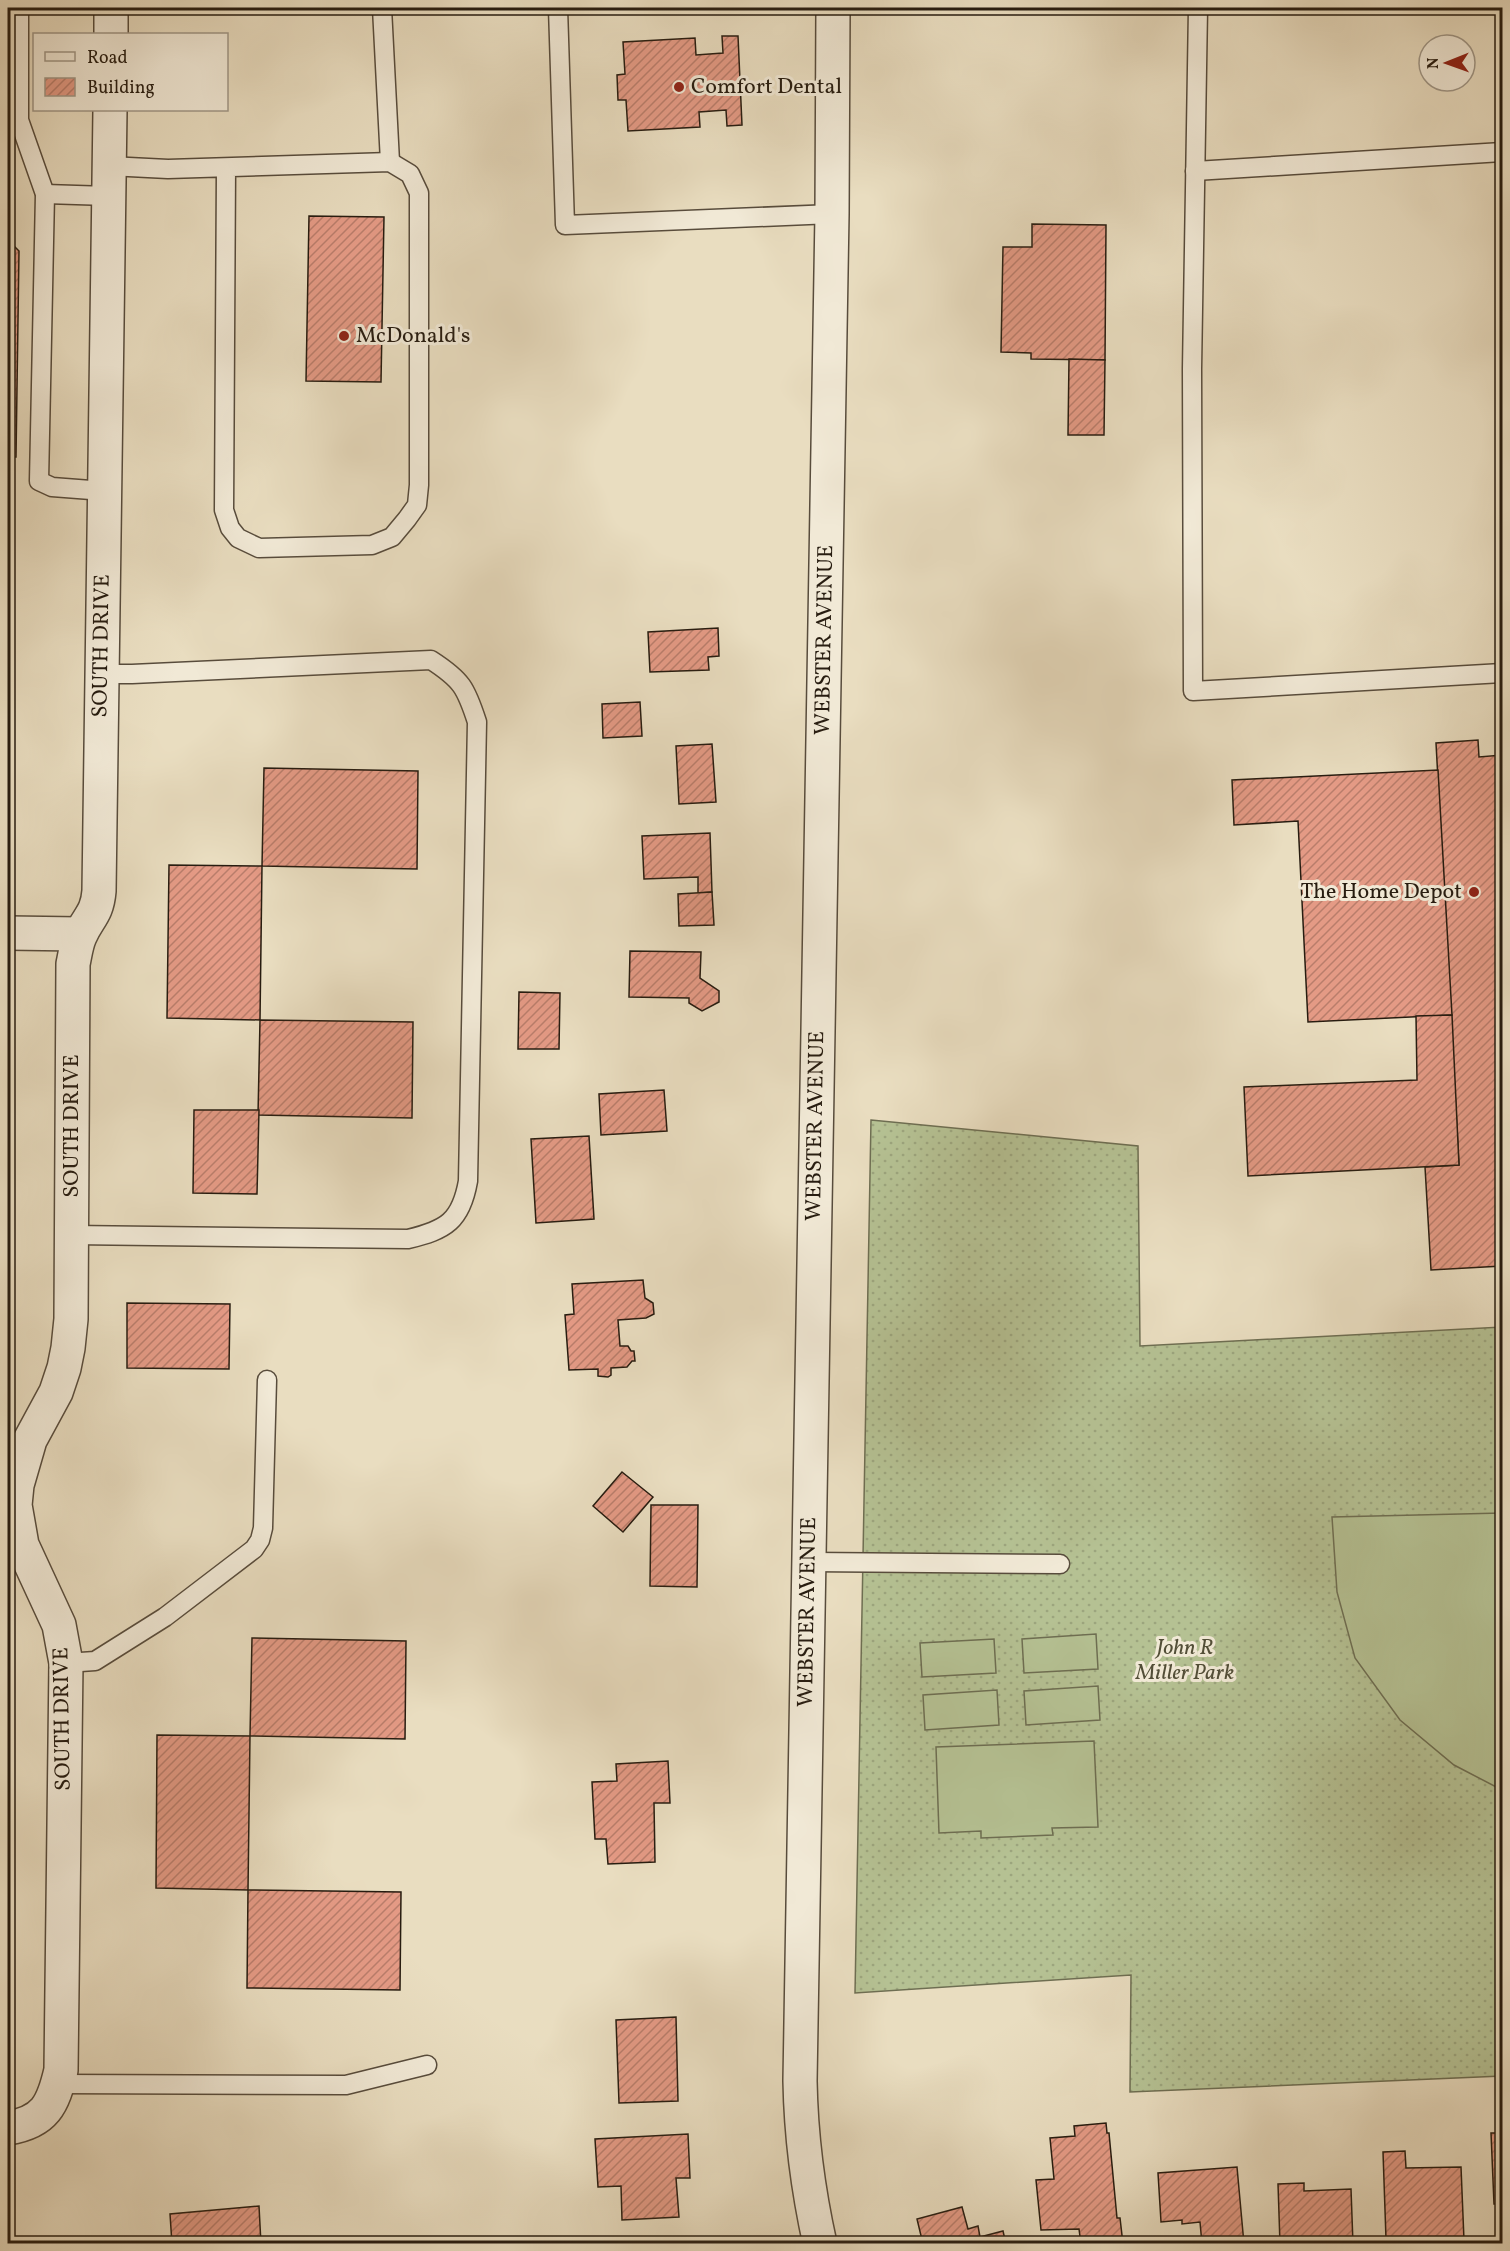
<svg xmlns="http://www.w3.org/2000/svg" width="1510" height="2251" font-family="Vollkorn,serif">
  <defs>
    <pattern id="grass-dots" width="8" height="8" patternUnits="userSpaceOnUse" patternTransform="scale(1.5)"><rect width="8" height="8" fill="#b5c193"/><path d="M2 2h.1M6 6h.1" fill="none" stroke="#9ca57e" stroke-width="1.8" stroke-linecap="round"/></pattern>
    <pattern id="building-hatch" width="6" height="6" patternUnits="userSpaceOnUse" patternTransform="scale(1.5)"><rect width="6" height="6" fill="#e49a85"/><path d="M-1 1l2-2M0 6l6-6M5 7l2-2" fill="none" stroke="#b97d6b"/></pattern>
  </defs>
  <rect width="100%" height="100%" fill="#e9ddc0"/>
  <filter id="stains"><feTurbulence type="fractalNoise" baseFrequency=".00333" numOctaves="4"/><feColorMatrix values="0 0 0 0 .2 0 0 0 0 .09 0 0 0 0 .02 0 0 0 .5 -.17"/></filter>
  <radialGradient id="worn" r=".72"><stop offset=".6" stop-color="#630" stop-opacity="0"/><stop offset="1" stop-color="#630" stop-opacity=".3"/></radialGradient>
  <path fill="url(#grass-dots)" stroke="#6e6e52" stroke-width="1.5" d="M871 1120 1138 1146 1140 1346 1502 1327V2076L1130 2092 1131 1975 855 1993Z"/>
  <g fill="#b5c193" stroke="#6e6e52" stroke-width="1.5">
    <path d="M1502 1513V1790L1454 1765 1400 1720 1355 1658 1337 1592 1332 1517Z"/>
    <path d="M1096 1634 1098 1669 1024 1673 1022 1639Z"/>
    <path d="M994 1639 996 1673 922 1677 920 1643Z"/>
    <path d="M1098 1686 1100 1720 1026 1725 1024 1691Z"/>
    <path d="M997 1690 999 1725 925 1730 923 1695Z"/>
    <path d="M1094 1741 1098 1827 1052 1828 1053 1835 981 1838V1831L939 1833 936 1747Z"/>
  </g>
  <g fill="url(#building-hatch)" stroke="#271c10" stroke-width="1.5">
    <path d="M722 36H738L742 125 727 126 726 110 699 112 700 127 628 131 626 100H618L617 75 625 74 623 42 695 38 696 55 723 53Z"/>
    <path d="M309 216 384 217 381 382 306 381Z"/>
    <path d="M1032 224 1106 225 1105 360 1031 359V353L1001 352 1003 247H1032Z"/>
    <path d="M8 240 19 251 16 457H8Z"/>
    <path d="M1069 359 1105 360 1104 435H1068Z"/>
    <path d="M718 628 719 656 708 657 709 670 650 672 648 632Z"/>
    <path d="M640 702 642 736 603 738 602 704Z"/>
    <path d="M1478 740 1479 757 1502 755V1266L1431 1270 1425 1167 1459 1165 1436 743Z"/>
    <path d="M712 744 716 802 679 804 676 746Z"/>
    <path d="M264 768 418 771 417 869 262 866Z"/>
    <path d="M1438 770 1452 1015 1308 1022 1298 821 1234 825 1232 780Z"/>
    <path d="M710 833 712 892 698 893V877L644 879 642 836Z"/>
    <path d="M169 865 262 866 260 1020 167 1018Z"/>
    <path d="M712 892 714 925 679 926 678 894Z"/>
    <path d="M630 951 701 952 700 978 719 991V1002L702 1011 689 1003V998L629 997Z"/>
    <path d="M519 992 560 993 559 1049H518Z"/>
    <path d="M1452 1015 1459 1165 1248 1176 1244 1087 1417 1080 1416 1016Z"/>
    <path d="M260 1020 413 1022 412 1118 258 1115Z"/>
    <path d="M8 1037H13L12 1122H8Z"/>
    <path d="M664 1090 667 1131 601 1135 599 1094Z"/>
    <path d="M194 1110H259L257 1194 193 1193Z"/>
    <path d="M589 1136 594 1219 536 1223 531 1139Z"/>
    <path d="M643 1280 645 1298 653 1303 654 1314 646 1318 618 1320 620 1346H628L631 1351H634L635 1361H632L627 1367 611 1368V1375L608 1377 598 1376V1369L569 1370 565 1315 574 1314 572 1284Z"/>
    <path d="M127 1303 230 1304 229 1369 127 1368Z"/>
    <path d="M622 1472 653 1497 623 1532 593 1506Z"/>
    <path d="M651 1505H698L697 1587 650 1586Z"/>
    <path d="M252 1638 406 1641 405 1739 250 1736Z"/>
    <path d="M157 1735 250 1736 248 1890 156 1888Z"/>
    <path d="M668 1761 670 1803H654L655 1862 608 1864 606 1839H595L592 1782 617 1781 616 1764Z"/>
    <path d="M248 1890 401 1892 400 1990 247 1988Z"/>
    <path d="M676 2017 678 2101 619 2103 616 2020Z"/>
    <path d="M1106 2123 1107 2133H1109L1117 2218H1120L1123 2244H1081L1079 2229 1041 2230 1036 2180 1054 2179 1050 2138 1075 2136 1074 2126Z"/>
    <path d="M1491 2133H1502V2204H1494Z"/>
    <path d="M688 2134 690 2178H676L679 2217 622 2220 621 2186 598 2187 595 2139Z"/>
    <path d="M1405 2151 1406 2168 1461 2167 1464 2240 1415 2243V2238L1386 2239 1383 2152Z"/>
    <path d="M1237 2167 1244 2244H1202L1200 2222 1182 2224V2220L1161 2222 1158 2173Z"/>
    <path d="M1304 2183V2191L1351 2189 1353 2244H1280L1278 2184Z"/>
    <path d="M259 2206 261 2244H172L170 2214Z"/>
    <path d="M962 2207 968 2229 978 2226 980 2237 1003 2231 1006 2244H923L917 2219Z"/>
  </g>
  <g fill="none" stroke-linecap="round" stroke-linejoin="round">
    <defs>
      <g id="lane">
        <path d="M19 8V120L45 194 39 481 52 487 104 491"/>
        <path d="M382 8 390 162"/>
        <path d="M558 8 565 225 832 214"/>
        <path d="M1198 8 1192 369 1193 691 1502 673"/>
        <path d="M109 166 168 169 390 162 410 174 419 193V485L417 505 407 519 392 537 372 545 259 548 238 538 230 528 224 510 226 168"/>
        <path d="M1195 171 1502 152"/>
        <path d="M45 194 108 196"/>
        <path d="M72 1235 408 1239C446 1230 461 1221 468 1181L477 722C466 688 462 680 431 660L132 674H102"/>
        <path d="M810 1562 1060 1564"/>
        <path d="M66 1663 95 1661 165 1617 254 1549 260 1540 263 1528 267 1380"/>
        <path d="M58 2084 346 2085 427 2065"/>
      </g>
      <g id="street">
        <path d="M111 34V8"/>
        <path d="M8 933 80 934"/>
        <path d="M8 2128C45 2122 53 2105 61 2070L66 1663 59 1625 22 1545 15 1505 17 1485 30 1440 56 1392 64 1368 68 1348 71 1319 73 964C75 955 76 945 80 936 88 917 97 915 99 891L110 110"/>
        <path d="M820 2244C808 2190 801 2136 800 2081L832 214 833 8"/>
      </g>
    </defs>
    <use href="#lane" stroke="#584c3c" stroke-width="21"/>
    <use href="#street" stroke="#584c3c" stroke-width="36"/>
    <use href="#lane" stroke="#f1e9d6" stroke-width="18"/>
    <use href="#street" stroke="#f1e9d6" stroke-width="33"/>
  </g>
  <g fill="#8f2418" stroke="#f1e9d6" stroke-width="2">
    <circle cx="679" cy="87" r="6"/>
    <circle cx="344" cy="336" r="6"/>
    <circle cx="1474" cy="892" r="6"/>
  </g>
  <g text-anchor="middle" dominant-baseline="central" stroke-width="6" stroke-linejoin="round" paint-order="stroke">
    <g font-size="22" fill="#271c10" stroke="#f1e9d6" text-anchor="start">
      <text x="691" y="87">Comfort Dental</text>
      <text x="356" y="336">McDonald's</text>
      <text x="1462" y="892" text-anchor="end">The Home Depot</text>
    </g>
    <g font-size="22" fill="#271c10" stroke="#f1e9d6">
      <text transform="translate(825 640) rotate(-89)">WEBSTER AVENUE</text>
      <text transform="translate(102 646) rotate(-89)">SOUTH DRIVE</text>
      <text transform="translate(72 1126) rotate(-90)">SOUTH DRIVE</text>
      <text transform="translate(816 1126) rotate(-89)">WEBSTER AVENUE</text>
      <text transform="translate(808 1612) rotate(-89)">WEBSTER AVENUE</text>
      <text transform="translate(63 1719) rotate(-91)">SOUTH DRIVE</text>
    </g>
    <g font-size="22" font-style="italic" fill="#524e37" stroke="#f1e9d6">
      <text x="1185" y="1648">John R<tspan x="1185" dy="25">Miller Park</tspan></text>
    </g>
  </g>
  <rect width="1510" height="2251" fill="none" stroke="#e9ddc0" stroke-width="30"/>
  <rect x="9" y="9" width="1492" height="2233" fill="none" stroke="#271c10" stroke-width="3"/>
  <rect x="15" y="15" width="1480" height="2221" fill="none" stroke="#271c10" stroke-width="1.5"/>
  <rect x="33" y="33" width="195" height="78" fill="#f1e9d6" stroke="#a09787" stroke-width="1.5"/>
  <rect x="45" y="52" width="30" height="9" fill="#f1e9d6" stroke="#a09787" stroke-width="1.5"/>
  <text x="87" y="63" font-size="18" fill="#271c10">Road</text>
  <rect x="45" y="78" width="30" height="18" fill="url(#building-hatch)" stroke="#a09787" stroke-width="1.5"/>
  <text x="87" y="93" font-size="18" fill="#271c10">Building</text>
  <g transform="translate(1447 63) rotate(269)"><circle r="28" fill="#f1e9d6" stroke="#a09787" stroke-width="1.5"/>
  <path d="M0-4.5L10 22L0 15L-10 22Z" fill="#8f2418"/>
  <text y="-9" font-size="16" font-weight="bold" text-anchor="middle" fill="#271c10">N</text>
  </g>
  <rect width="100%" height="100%" filter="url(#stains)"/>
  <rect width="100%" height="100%" fill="url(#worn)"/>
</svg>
